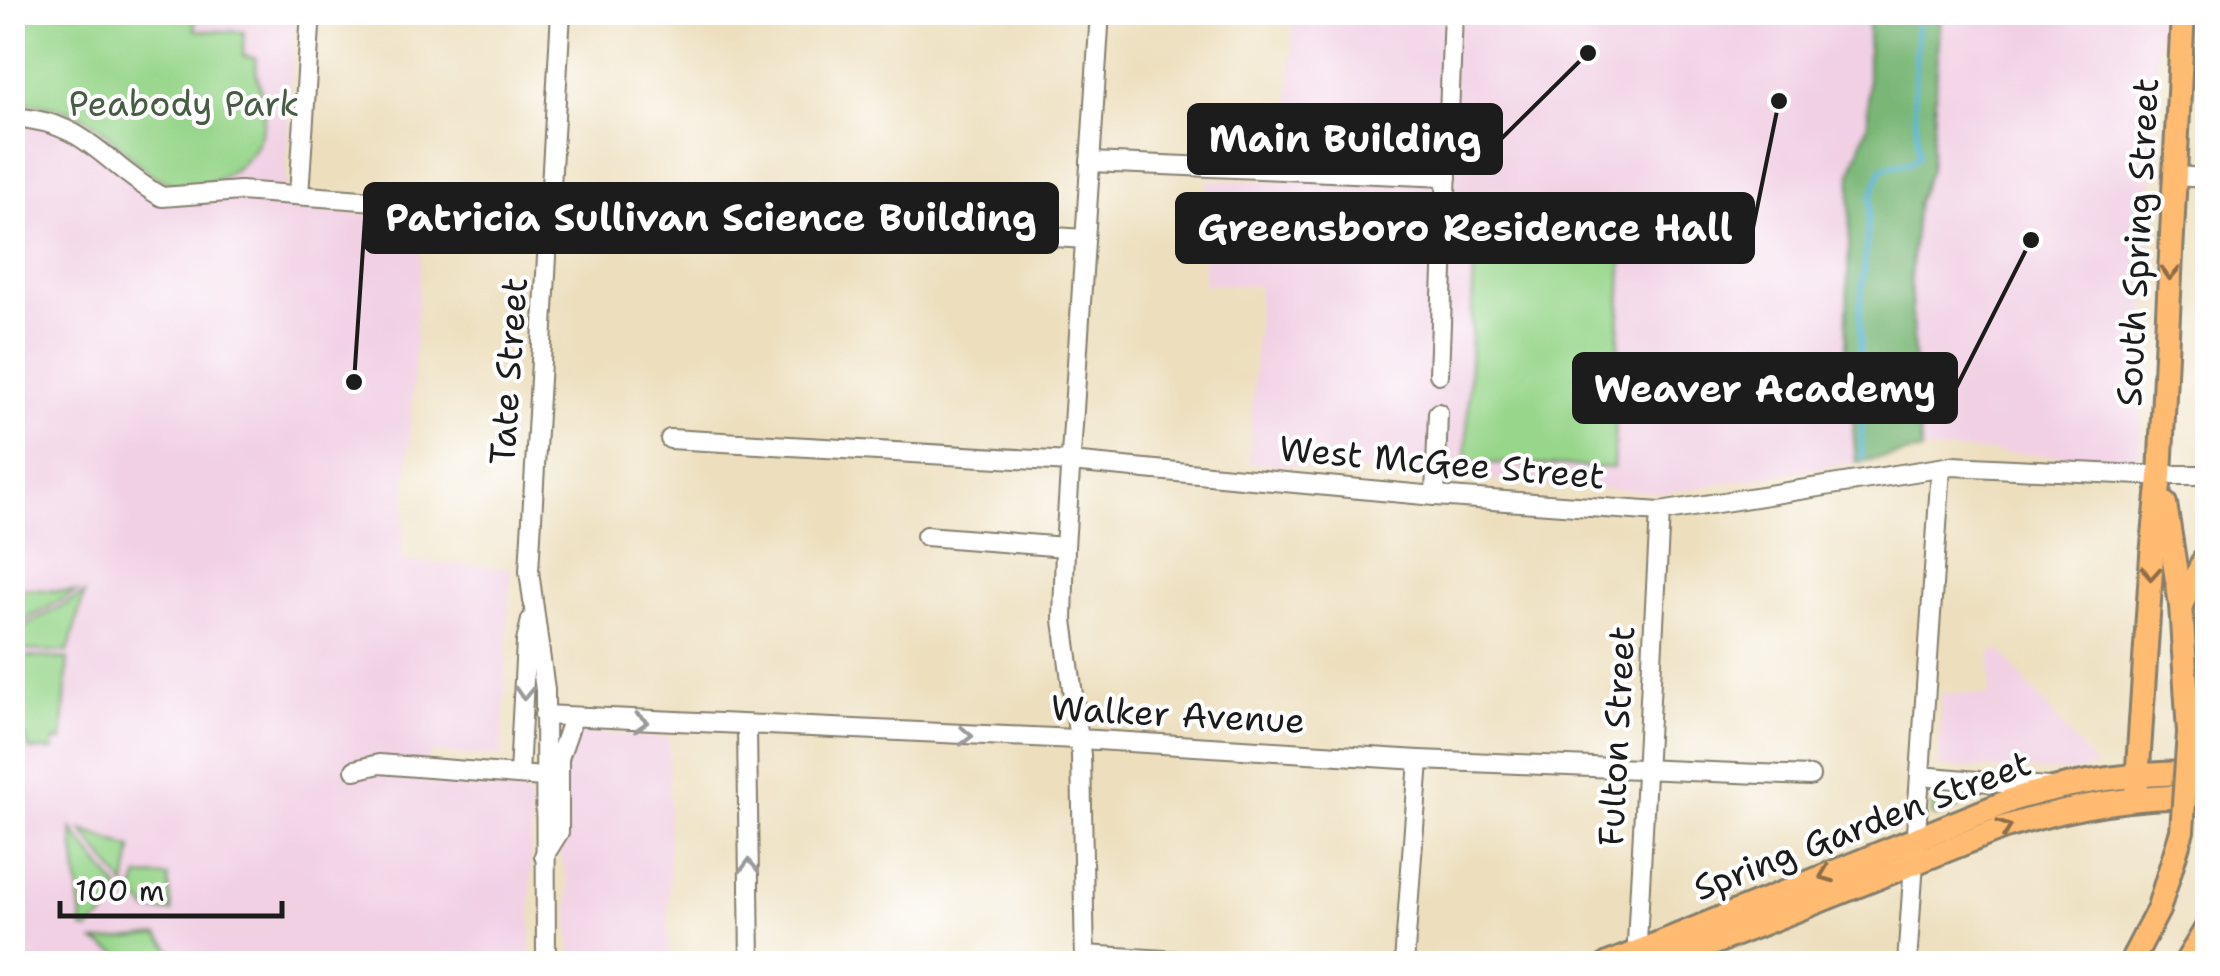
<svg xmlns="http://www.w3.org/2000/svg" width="2220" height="976" font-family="'Shantell Sans',sans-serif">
  <rect width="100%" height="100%" fill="#fff"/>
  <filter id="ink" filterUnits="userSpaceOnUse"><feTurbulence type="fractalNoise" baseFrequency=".01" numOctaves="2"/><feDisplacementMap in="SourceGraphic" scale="20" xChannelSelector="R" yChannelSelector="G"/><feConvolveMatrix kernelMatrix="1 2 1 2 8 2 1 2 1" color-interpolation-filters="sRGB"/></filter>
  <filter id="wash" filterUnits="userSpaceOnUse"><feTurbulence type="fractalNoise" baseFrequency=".0048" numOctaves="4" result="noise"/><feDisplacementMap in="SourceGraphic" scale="40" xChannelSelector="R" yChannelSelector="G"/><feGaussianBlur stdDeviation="2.25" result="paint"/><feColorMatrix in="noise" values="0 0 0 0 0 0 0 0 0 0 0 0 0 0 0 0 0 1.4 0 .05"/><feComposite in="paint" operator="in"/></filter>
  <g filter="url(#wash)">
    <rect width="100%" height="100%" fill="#eddfbe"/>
    <g fill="#f1d0e4">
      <path d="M12 13H295L284 209 423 219 402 561 511 568 502 757 429 753 427 784 521 791 531 800V963H13Z"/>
      <path d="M1294 13H1868V123L1851 173 1846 351 1856 462 1664 493 1249 463 1259 286 1203 284 1208 180 1286 182Z"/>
      <path d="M1941 13H2159L2140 451 2135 460 1956 450 1922 451 1917 417 1910 278 1917 201 1930 169Z"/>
      <path d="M1999 649 2096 767 2073 772 1939 767 1942 693 1990 696 1991 654Z"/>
      <path d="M557 731 669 737V963H571L568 882 553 831Z"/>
    </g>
    <g fill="#98d68b" stroke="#5a7954" stroke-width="2.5">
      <path d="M195 12V30L244 32 243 56 256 58C254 83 268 96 263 126 256 168 201 200 160 179 133 165 114 135 88 120 65 107 38 103 13 102V13Z"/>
      <path d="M1476 217 1624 223 1613 468 1466 462Z"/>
      <path d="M2207 577V763H2204L2194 605Z"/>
      <path d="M13 588 76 592 13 627Z"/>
      <path d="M84 594 68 652 13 650V632Z"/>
      <path d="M12 656 68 659 62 741 54 740 53 750H30L13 710Z"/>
      <path d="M1937 784 2001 789 1937 817 1932 815Z"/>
      <path d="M72 829 122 893 105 916 88 930 83 929Z"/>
      <path d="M82 830 132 848 126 887Z"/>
      <path d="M139 876 168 877 172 912 148 911 133 893Z"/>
      <path d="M158 935 174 953 176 963H136L95 942Z"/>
    </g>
    <path fill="#7ab777" stroke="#4b6a4a" stroke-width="2.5" d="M1868 13H1941L1930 169 1917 201 1910 278 1917 417 1922 451 1856 462 1846 351 1851 173 1868 123Z"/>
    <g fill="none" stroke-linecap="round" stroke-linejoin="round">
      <path stroke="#59b4d7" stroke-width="5" d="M1862 458 1860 312 1871 197 1882 168 1914 161 1919 153 1914 98 1918 12"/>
    </g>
  </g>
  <g filter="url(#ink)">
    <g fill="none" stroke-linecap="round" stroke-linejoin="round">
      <defs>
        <g id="minor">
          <path d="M12 117C89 122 103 164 162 197L240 191 526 212 552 204 1085 239"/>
          <path d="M1090 162 1447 177"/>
          <path d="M2174 176 2208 178"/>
          <path d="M299 195 311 12"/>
          <path d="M1439 374 1453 12"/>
          <path d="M670 439 1070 462 1435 496 1660 512 1952 466 2141 475H2208"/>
          <path d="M1435 496 1438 413"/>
          <path d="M926 536 1065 547"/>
          <path d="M544 715 1097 740 1419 760 1810 776"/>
          <path d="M747 727 750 964"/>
          <path d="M355 770 379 764 543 777"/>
          <path d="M519 774 526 642 531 620"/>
          <path d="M1920 776 2048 787"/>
          <path d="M544 856 559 832V758L573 718"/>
          <path d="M1085 955 1229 964"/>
          <path d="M1636 961 1660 512"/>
          <path d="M546 964 545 690 529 571 561 12"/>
          <path d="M1085 964 1081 755 1063 620 1065 547 1100 12"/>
          <path d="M1404 964 1419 760"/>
          <path d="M1907 964 1941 468"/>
        </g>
        <g id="major">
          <path d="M2165 504 2181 605 2189 733"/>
          <path d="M2181 605 2208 553"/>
          <path d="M2136 797 2152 555 2160 476 2183 12"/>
          <path d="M1608 964 2014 799C2078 780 2141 772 2208 773"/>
          <path d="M1661 964 2002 828C2076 805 2130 796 2208 796"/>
          <path d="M2130 964 2158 910"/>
          <path d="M2185 964 2208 926"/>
        </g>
      </defs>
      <use href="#minor" stroke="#847e6d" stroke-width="22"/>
      <use href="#major" stroke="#847e6d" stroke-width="28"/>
      <use href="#minor" stroke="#fff" stroke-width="18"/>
      <use href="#major" stroke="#ffbb71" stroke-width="22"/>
      <defs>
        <path id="major-bridge" d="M2158 910 2182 831 2189 733"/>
      </defs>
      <use href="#major-bridge" stroke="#847e6d" stroke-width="28" stroke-linecap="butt"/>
      <use href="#major-bridge" stroke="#ffbb71" stroke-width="22"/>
    </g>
    <defs><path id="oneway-chevron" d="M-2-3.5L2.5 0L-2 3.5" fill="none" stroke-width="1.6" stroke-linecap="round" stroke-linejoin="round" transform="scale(2.5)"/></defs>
    <g stroke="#8e6c46">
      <use href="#oneway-chevron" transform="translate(2170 273) rotate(93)"/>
      <use href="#oneway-chevron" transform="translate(2151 573) rotate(94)"/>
      <use href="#oneway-chevron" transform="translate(2005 828) rotate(-19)"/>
      <use href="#oneway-chevron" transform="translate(1826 875) rotate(158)"/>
    </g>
    <g stroke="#999">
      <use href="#oneway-chevron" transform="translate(524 693) rotate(92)"/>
      <use href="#oneway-chevron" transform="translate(641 722) rotate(3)"/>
      <use href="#oneway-chevron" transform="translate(966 736) rotate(2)"/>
      <use href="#oneway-chevron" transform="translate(749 866) rotate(-91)"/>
    </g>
  </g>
  <g text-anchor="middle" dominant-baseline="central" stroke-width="8" stroke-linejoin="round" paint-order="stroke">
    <g font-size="35" fill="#475d43" stroke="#fff">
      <text x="184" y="103">Peabody Park</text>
    </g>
    <g font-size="35" fill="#1c1c1c" stroke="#fff">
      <text transform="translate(2137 242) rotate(-87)">South Spring Street</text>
      <text transform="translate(508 371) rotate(-86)">Tate Street</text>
      <text transform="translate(1442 462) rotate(5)">West McGee Street</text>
      <text transform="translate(1178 714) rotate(3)">Walker Avenue</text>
      <text transform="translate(1616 736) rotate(-87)">Fulton Street</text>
      <text transform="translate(1862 825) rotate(-21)">Spring Garden Street</text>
    </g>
  </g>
  <path fill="none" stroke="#1c1c1c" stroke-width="4" d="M1588 53L1501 139M354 382L365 218M1779 101L1753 228M2031 240L1956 388"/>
  <g fill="#1c1c1c" stroke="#fff" stroke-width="4">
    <circle cx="1588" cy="53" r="10"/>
    <circle cx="354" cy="382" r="10"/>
    <circle cx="1779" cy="101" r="10"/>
    <circle cx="2031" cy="240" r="10"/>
  </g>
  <g fill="#1c1c1c" stroke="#1c1c1c" stroke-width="4">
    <rect x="1189" y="105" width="312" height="68" rx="10"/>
    <rect x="365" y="184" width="692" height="68" rx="10"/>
    <rect x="1177" y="194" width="576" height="68" rx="10"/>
    <rect x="1574" y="354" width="382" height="68" rx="10"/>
  </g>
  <g font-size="38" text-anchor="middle" font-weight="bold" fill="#fff">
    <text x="1345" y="152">Main Building</text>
    <text x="711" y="231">Patricia Sullivan Science Building</text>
    <text x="1465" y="241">Greensboro Residence Hall</text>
    <text x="1765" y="402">Weaver Academy</text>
  </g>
  <rect width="2220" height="976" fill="none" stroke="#fff" stroke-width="50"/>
  <path d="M60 901v15h222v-15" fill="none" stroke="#1c1c1c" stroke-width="5"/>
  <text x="75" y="901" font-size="30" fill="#1c1c1c" stroke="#ffffff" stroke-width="8" paint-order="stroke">100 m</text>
</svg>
